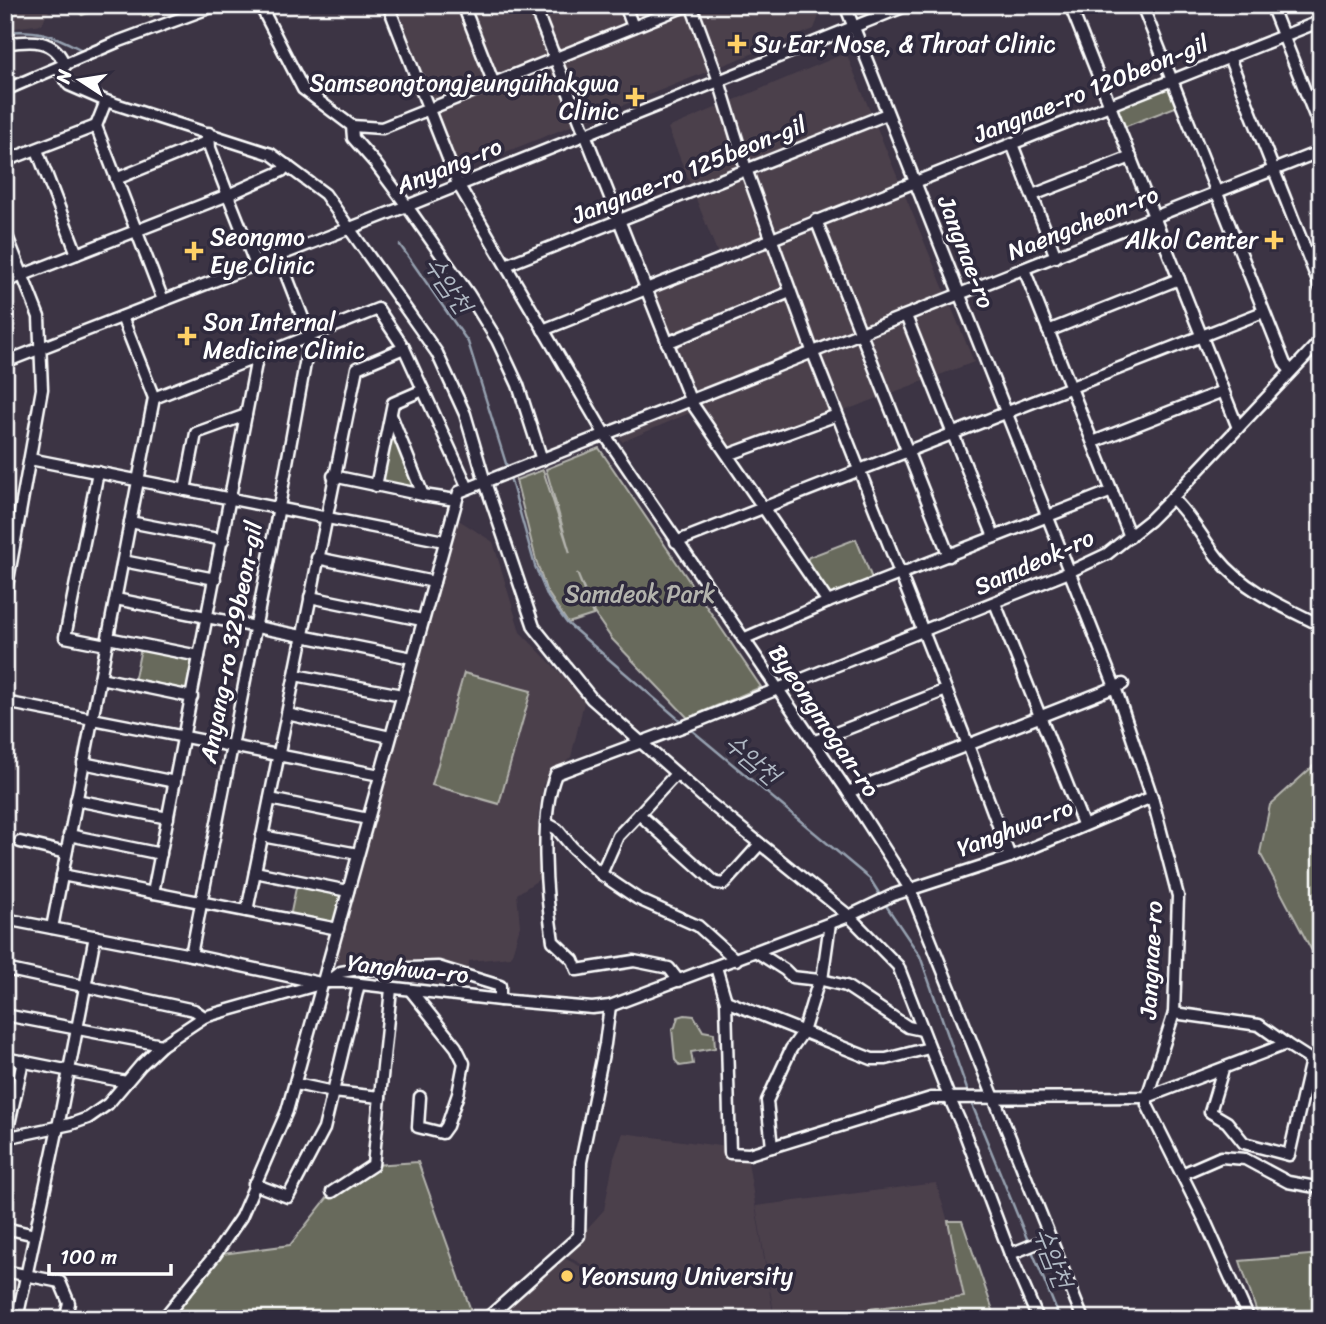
<svg xmlns="http://www.w3.org/2000/svg" width="1326" height="1324" font-family="Sriracha,'Poor Story',sans-serif">
  <rect width="100%" height="100%" fill="#3c3444"/>
  <filter id="ink" filterUnits="userSpaceOnUse"><feTurbulence type="fractalNoise" baseFrequency=".0143" numOctaves="2"/><feDisplacementMap in="SourceGraphic" scale="14" xChannelSelector="R" yChannelSelector="G"/><feConvolveMatrix kernelMatrix="1 2 1 2 8 2 1 2 1" color-interpolation-filters="sRGB"/></filter>
  <g filter="url(#ink)">
    <g fill="#4c404c">
      <path d="M5 5H52L42 24 5 29Z"/>
      <path d="M397 5H823L814 29 468 167 455 161Z"/>
      <path d="M846 53 974 362 731 453 701 408 622 442 615 424 696 392 648 281 718 254 668 128Z"/>
      <path d="M457 519 493 542 520 632 585 698 571 757 543 784 538 816 541 878 517 894 520 926 511 957 469 961 468 974 441 964H373L353 966 334 961Z"/>
      <path d="M623 1133 727 1147 747 1156 774 1319H486L558 1255 617 1285 564 1254 604 1210 614 1158Z"/>
      <path d="M936 1183 949 1225 964 1297 869 1309 851 1319H775L756 1206Z"/>
    </g>
    <g fill="#686a5c" stroke="#b4b4ae" stroke-width="2">
      <path d="M71 5H167L150 17 148 14 143 16 142 13 108 6 82 15Z"/>
      <path d="M1170 85 1178 106 1124 127 1116 107Z"/>
      <path d="M389 430H393L415 488 379 481Z"/>
      <path d="M599 448 761 687 688 718 612 639 594 613 577 573 593 615 568 623 546 590 536 560 516 480 543 470 570 553 546 469Z"/>
      <path d="M856 539 873 581 832 597 827 596 806 562 809 557Z"/>
      <path d="M141 648 195 658 188 692 134 682Z"/>
      <path d="M464 673 531 691 499 804 432 785Z"/>
      <path d="M1321 759V968L1260 853 1270 805Z"/>
      <path d="M297 883 344 891 334 925 290 917Z"/>
      <path d="M685 1015 694 1016 703 1031 714 1033 715 1048 691 1052 693 1064 680 1066 675 1060 672 1029 675 1027 678 1017Z"/>
      <path d="M418 1162 474 1319H163L215 1255 290 1245 332 1192 373 1165Z"/>
      <path d="M948 1221H962L996 1319H851L869 1309 964 1297Z"/>
      <path d="M1321 1254V1319H1259L1240 1261Z"/>
    </g>
    <g fill="none" stroke-linecap="round" stroke-linejoin="round">
      <g stroke="#96a1b0" stroke-width="2.5">
        <path d="M5 32C37 29 52 34 80 49"/>
        <path d="M400 245 468 342 508 470"/>
        <path d="M510 477 535 566 548 597 567 623 683 723"/>
        <path d="M688 727 870 879 882 898"/>
        <path d="M885 904 920 956 969 1095"/>
        <path d="M971 1102 1060 1319"/>
      </g>
      <defs>
        <g id="minor">
          <path d="M260 5 303 89 352 126 353 138 375 163 407 206 468 293 497 340 518 385 542 460"/>
          <path d="M388 5 458 184 605 435 848 792 910 889 1083 1319"/>
          <path d="M463 5 494 84"/>
          <path d="M534 5 691 402 828 602"/>
          <path d="M625 5 633 27"/>
          <path d="M691 5 719 81 746 169 813 353 968 745 1010 857"/>
          <path d="M845 5 1115 687 1152 797 1178 896 1174 1013 1147 1097V1105L1206 1223 1249 1319"/>
          <path d="M1070 5 1238 428"/>
          <path d="M1142 5 1285 364 1291 371"/>
          <path d="M1271 5 1321 131"/>
          <path d="M5 44C30 40 55 37 65 66"/>
          <path d="M1229 57 1321 289"/>
          <path d="M58 69 69 85 106 101 271 154 325 194 437 353 465 414 485 482 534 627 592 699 711 804 849 916 898 966 949 1097 962 1126 1010 1254 1038 1319"/>
          <path d="M5 90 117 42 217 5"/>
          <path d="M96 126 106 101"/>
          <path d="M352 126 382 128 688 5"/>
          <path d="M209 133 210 148 228 195 282 171 287 165"/>
          <path d="M1012 144 1056 257"/>
          <path d="M37 150 77 254"/>
          <path d="M5 161 96 126 163 300"/>
          <path d="M116 179 204 143 209 134"/>
          <path d="M1033 195 1131 157"/>
          <path d="M816 220 949 556"/>
          <path d="M5 231 39 317 42 389 5 597"/>
          <path d="M506 265 887 114"/>
          <path d="M1024 269 1130 537"/>
          <path d="M5 282 228 195 255 263"/>
          <path d="M906 316 994 537"/>
          <path d="M543 330 1321 21"/>
          <path d="M1048 331 1179 279"/>
          <path d="M667 343 790 292"/>
          <path d="M5 362 407 206 908 5"/>
          <path d="M154 398 378 309 404 348 468 488"/>
          <path d="M391 415 423 495"/>
          <path d="M1093 442 1223 391"/>
          <path d="M728 455 837 415"/>
          <path d="M30 459 444 541"/>
          <path d="M98 472 65 637 106 645"/>
          <path d="M333 476 423 495 456 500"/>
          <path d="M376 486 393 403 423 390"/>
          <path d="M185 490 196 433 246 415"/>
          <path d="M1172 498C1192 517 1202 538 1218 558 1242 588 1279 605 1312 621"/>
          <path d="M130 522 223 540"/>
          <path d="M676 542 1263 312"/>
          <path d="M317 558 434 582"/>
          <path d="M123 561 215 579"/>
          <path d="M310 597 422 620"/>
          <path d="M116 599 412 658"/>
          <path d="M995 603 1083 824"/>
          <path d="M108 638 199 656"/>
          <path d="M743 639 828 602 1112 491"/>
          <path d="M295 675 402 695"/>
          <path d="M100 678 192 697"/>
          <path d="M5 702 380 775"/>
          <path d="M287 714 390 737"/>
          <path d="M813 742 946 690"/>
          <path d="M83 763 175 782"/>
          <path d="M676 774 639 814 716 883 724 884 760 844"/>
          <path d="M848 792 1123 684"/>
          <path d="M270 799 368 819"/>
          <path d="M76 800 168 818"/>
          <path d="M546 823 557 829 572 847 601 874 638 899 698 926 736 960"/>
          <path d="M69 835 161 854"/>
          <path d="M262 836 358 854"/>
          <path d="M20 842 66 853"/>
          <path d="M255 872 348 891"/>
          <path d="M601 874 618 836 639 814"/>
          <path d="M62 875 338 929"/>
          <path d="M153 893 257 358"/>
          <path d="M247 911 357 368 404 348"/>
          <path d="M5 919 191 955 320 983"/>
          <path d="M52 928 154 398 122 317"/>
          <path d="M757 952 785 970 792 977 819 980"/>
          <path d="M191 955 279 507 310 336 278 254"/>
          <path d="M716 967 726 1001 730 1153 749 1154 931 1098 1147 1097 1286 1044 1311 1060 1321 1063"/>
          <path d="M5 969 194 1010 204 1017"/>
          <path d="M822 980 846 986 908 1027 922 1030"/>
          <path d="M679 981 669 968 634 961 577 970 573 960 553 941C546 897 539 814 556 774L698 721 1069 572 1107 554 1150 520 1172 498 1321 340"/>
          <path d="M328 982 341 972 353 970 438 967 500 986V1000"/>
          <path d="M411 991 456 1047 464 1063 458 1094 447 1126 442 1133 418 1127 420 1097"/>
          <path d="M726 1001 872 1059H886L929 1048"/>
          <path d="M1174 1013 1259 1025 1286 1044"/>
          <path d="M5 1015 162 1045"/>
          <path d="M5 1058 126 1082"/>
          <path d="M1223 1069 1210 1112 1227 1122 1244 1143 1289 1155 1311 1060"/>
          <path d="M296 1084 333 1092 380 1097"/>
          <path d="M5 1138 71 1124 88 1118 108 1104 141 1065 162 1045 204 1017 327 982H343L500 1000 592 1008 610 1006 849 916 893 895 1010 857 1152 797"/>
          <path d="M5 1142 23 1061"/>
          <path d="M772 1147 767 1101 791 1049 803 1032 819 980H822L830 923"/>
          <path d="M1182 1174 1221 1157 1245 1159 1288 1182 1321 1188"/>
          <path d="M254 1184 288 1197 324 1129 359 984"/>
          <path d="M332 1192 373 1165 391 989"/>
          <path d="M5 1228 35 1235"/>
          <path d="M1010 1254 1050 1238"/>
          <path d="M5 1271 60 1282 69 1303 65 1319"/>
          <path d="M5 1313 17 1316"/>
          <path d="M17 1319 58 1127 95 936"/>
          <path d="M163 1319 215 1255 241 1217 287 1111 459 492 1321 151"/>
          <path d="M486 1319 579 1236 581 1162 605 1044 610 1006"/>
        </g>
      </defs>
      <use href="#minor" stroke="#fff" stroke-width="15"/>
      <use href="#minor" stroke="#2f2a3d" stroke-width="10"/>
    </g>
  </g>
  <g fill="#ffd166" stroke="#2f2a3d" stroke-width="2.5">
    <path d="M733.5 33.5h7v7h7v7h-7v7h-7v-7h-7v-7h7z"/>
    <path d="M631.5 86.5h7v7h7v7h-7v7h-7v-7h-7v-7h7z"/>
    <path d="M1270.5 229.5h7v7h7v7h-7v7h-7v-7h-7v-7h7z"/>
    <path d="M190.5 240.5h7v7h7v7h-7v7h-7v-7h-7v-7h7z"/>
    <path d="M183.5 325.5h7v7h7v7h-7v7h-7v-7h-7v-7h7z"/>
    <circle cx="567" cy="1276" r="7"/>
  </g>
  <g text-anchor="middle" dominant-baseline="central" stroke-width="7" stroke-linejoin="round" paint-order="stroke">
    <g font-size="24" fill="#fff" stroke="#2f2a3d" text-anchor="start">
      <text x="753" y="44">Su Ear, Nose, &amp; Throat Clinic</text>
      <text x="619" y="83" text-anchor="end">Samseongtongjeunguihakgwa<tspan x="619" dy="28">Clinic</tspan></text>
      <text x="210" y="237">Seongmo<tspan x="210" dy="28">Eye Clinic</tspan></text>
      <text x="1258" y="240" text-anchor="end">Alkol Center</text>
      <text x="203" y="322">Son Internal<tspan x="203" dy="28">Medicine Clinic</tspan></text>
      <text x="581" y="1276">Yeonsung University</text>
    </g>
    <g font-size="24" fill="#fff" stroke="#2f2a3d">
      <text transform="translate(1091 89) rotate(-22)">Jangnae-ro 120beon-gil</text>
      <text transform="translate(449 166) rotate(-22)">Anyang-ro</text>
      <text transform="translate(689 170) rotate(-22)">Jangnae-ro 125beon-gil</text>
      <text transform="translate(1083 223) rotate(-22)">Naengcheon-ro</text>
      <text transform="translate(966 252) rotate(69)">Jangnae-ro</text>
      <text transform="translate(1034 562) rotate(-24)">Samdeok-ro</text>
      <text transform="translate(231 642) rotate(-79)">Anyang-ro 329beon-gil</text>
      <text transform="translate(824 721) rotate(56)">Byeongmogan-ro</text>
      <text transform="translate(1015 828) rotate(-21)">Yanghwa-ro</text>
      <text transform="translate(1151 960) rotate(-87)">Jangnae-ro</text>
      <text transform="translate(408 969) rotate(6)">Yanghwa-ro</text>
    </g>
    <g font-size="24" fill="#b4b4ae" stroke="#2f2a3d">
      <text x="640" y="594">Samdeok Park</text>
    </g>
    <g font-size="26" font-style="italic" fill="#b0b9c4" stroke="#2f2a3d">
      <text transform="translate(449 284) rotate(55)">수암천</text>
      <text transform="translate(753 758) rotate(40)">수암천</text>
      <text transform="translate(1054 1257) rotate(68)">수암천</text>
    </g>
  </g>
  <rect width="1326" height="1324" fill="none" stroke="#2f2a3d" stroke-width="28"/>
  <rect x="14" y="14" width="1298" height="1296" fill="none" stroke="#fff" stroke-width="2.5" filter="url(#ink)"/>
  <g transform="translate(80 80) rotate(282)" stroke="#2f2a3d" stroke-width="5" paint-order="stroke">
  <path d="M0-5L12 26L0 18L-12 26Z" fill="#ffffff"/>
  <text y="-10" font-size="19" font-weight="bold" text-anchor="middle" fill="#ffffff">N</text>
  </g>
  <path d="M49 1264v10h122v-10" fill="none" stroke="#ffffff" stroke-width="3.5"/>
  <text x="60" y="1264" font-size="21" fill="#ffffff" stroke="#2f2a3d" stroke-width="5" paint-order="stroke">100 m</text>
</svg>
